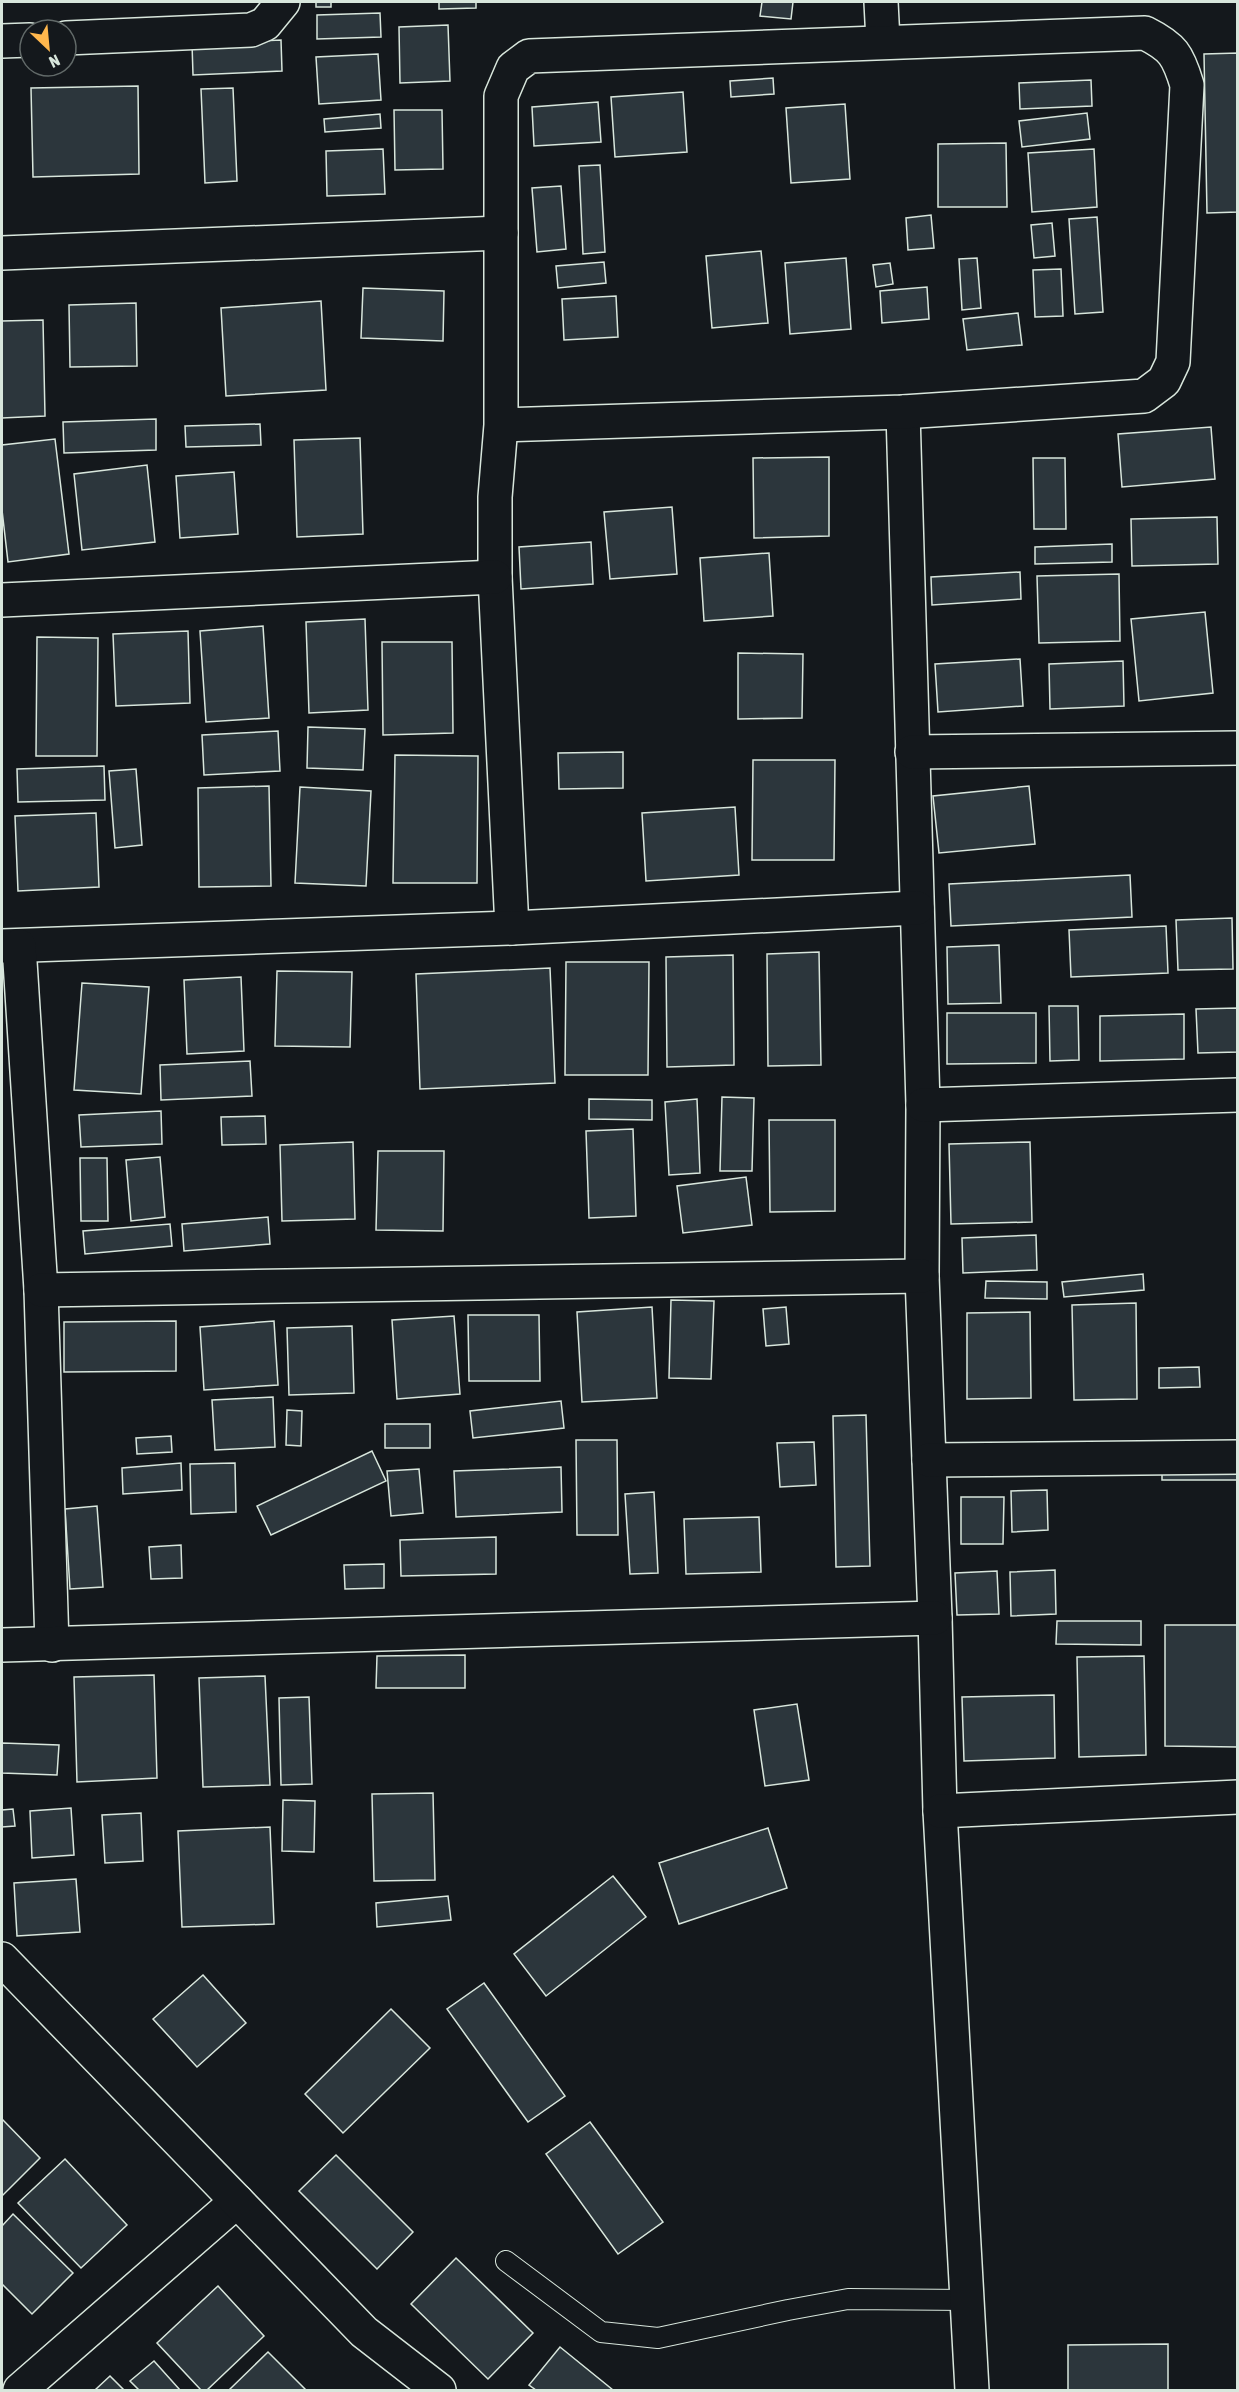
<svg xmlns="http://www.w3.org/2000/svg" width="1239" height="2392" font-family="'Asap Condensed',sans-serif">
  <rect width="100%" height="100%" fill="#14181c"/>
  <g fill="#2c363c" stroke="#d8e6dc" stroke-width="1.5">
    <rect x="316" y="2" width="15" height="5"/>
    <path d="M439 2H476V8L439 9Z"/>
    <path d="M762 2H793L791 19 760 16Z"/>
    <path d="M380 13 381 37 317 39V15Z"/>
    <path d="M448 25 450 81 400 83 399 27Z"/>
    <path d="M281 40 282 71 193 75 192 44Z"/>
    <path d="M1238 53V212L1207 213 1204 54Z"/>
    <path d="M378 54 381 100 319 104 316 57Z"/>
    <path d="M773 78 774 94 731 97 730 81Z"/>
    <path d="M1091 80 1092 106 1020 109 1019 83Z"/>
    <path d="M138 86 139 174 33 177 31 88Z"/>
    <path d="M233 88 237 181 205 183 201 89Z"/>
    <path d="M683 92 687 152 615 157 611 97Z"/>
    <path d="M598 102 601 142 534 146 532 107Z"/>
    <path d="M845 104 850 179 791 183 786 108Z"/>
    <path d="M394 110H442L443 169 395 170Z"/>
    <path d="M1087 113 1090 139 1022 147 1019 121Z"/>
    <path d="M380 114 381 128 325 132 324 119Z"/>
    <path d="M1006 143 1007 207H938V144Z"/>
    <path d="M383 149 385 194 327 196 326 151Z"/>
    <path d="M1094 149 1097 207 1032 212 1028 153Z"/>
    <path d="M600 165 605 252 583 254 579 166Z"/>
    <path d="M561 186 566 249 537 252 532 188Z"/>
    <path d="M931 215 934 248 908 250 906 218Z"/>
    <path d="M1097 217 1103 312 1075 314 1069 219Z"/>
    <path d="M1052 223 1055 256 1034 258 1031 225Z"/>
    <path d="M761 251 768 323 712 328 706 256Z"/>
    <path d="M846 258 851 329 790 334 785 263Z"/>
    <path d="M977 258 981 308 962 310 959 259Z"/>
    <path d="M604 262 606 283 558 288 556 266Z"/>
    <path d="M890 263 893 284 876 287 873 265Z"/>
    <path d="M1061 269 1063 316 1035 317 1033 270Z"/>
    <path d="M927 287 929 319 882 323 880 291Z"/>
    <path d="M363 288 444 291 443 341 361 338Z"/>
    <path d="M616 296 618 337 564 340 562 299Z"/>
    <path d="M321 301 326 390 226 396 221 308Z"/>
    <path d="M136 303 137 366 70 367 69 305Z"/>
    <path d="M1018 313 1022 345 967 350 963 319Z"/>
    <path d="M43 320 45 416 2 418V321Z"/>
    <path d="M156 419V450L64 453 63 422Z"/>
    <path d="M260 424 261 445 186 447 185 426Z"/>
    <path d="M1211 427 1215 479 1122 487 1118 434Z"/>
    <path d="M360 438 363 534 297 537 294 440Z"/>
    <path d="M55 439 69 554 8 562 2 510V445Z"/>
    <path d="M829 457V536L754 538 753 458Z"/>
    <path d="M1033 458H1065L1066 529H1034Z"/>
    <path d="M147 465 155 542 82 550 74 474Z"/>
    <path d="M234 472 238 534 180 538 176 476Z"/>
    <path d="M672 507 677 574 610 579 604 512Z"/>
    <path d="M1217 517 1218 564 1132 566 1131 519Z"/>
    <path d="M591 542 593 584 521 589 519 547Z"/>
    <path d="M1112 544V562L1035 564V547Z"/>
    <path d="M769 553 773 616 704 621 700 558Z"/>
    <path d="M1020 572 1021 599 932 605 931 577Z"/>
    <path d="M1119 574 1120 641 1039 643 1037 576Z"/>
    <path d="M1205 612 1213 693 1139 701 1131 619Z"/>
    <path d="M365 619 368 710 309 713 306 622Z"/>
    <path d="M263 626 269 718 206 722 200 631Z"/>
    <path d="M188 631 190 703 116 706 113 634Z"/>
    <path d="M37 637 98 638 97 756H36Z"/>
    <path d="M382 642H452L453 733 383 735Z"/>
    <path d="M738 653 803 654 802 718 738 719Z"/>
    <path d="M1020 659 1023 706 938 712 935 664Z"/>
    <path d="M1123 661 1124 706 1050 709 1049 664Z"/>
    <path d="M308 727 365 729 363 770 307 768Z"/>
    <path d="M278 731 280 771 204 775 202 735Z"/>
    <path d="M623 752V788L559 789 558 753Z"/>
    <path d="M395 755 478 756 477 883H393Z"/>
    <path d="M753 760H835L834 860H752Z"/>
    <path d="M104 766 105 800 18 802 17 769Z"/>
    <path d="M136 769 142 845 115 848 109 771Z"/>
    <path d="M269 786 271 886 199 887 198 788Z"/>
    <path d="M1029 786 1035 844 939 853 933 796Z"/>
    <path d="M300 787 371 791 366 886 295 883Z"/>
    <path d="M735 807 739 875 646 881 642 813Z"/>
    <path d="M96 813 99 887 18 891 15 816Z"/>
    <path d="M1130 875 1132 917 951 926 949 884Z"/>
    <path d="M1232 918 1233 969 1178 970 1176 920Z"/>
    <path d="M1166 926 1168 973 1071 977 1069 930Z"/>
    <path d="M999 945 1001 1003 948 1004 947 947Z"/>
    <path d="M819 952 821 1065 768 1066 767 954Z"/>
    <path d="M733 955 734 1065 667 1067 666 957Z"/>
    <path d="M566 962H649L648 1075H565Z"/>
    <path d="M550 968 555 1083 420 1089 416 974Z"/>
    <path d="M277 971 352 972 350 1047 275 1046Z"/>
    <path d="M241 977 244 1051 187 1054 184 980Z"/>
    <path d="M82 983 149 987 141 1094 74 1090Z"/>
    <path d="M1049 1006H1078L1079 1060 1050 1061Z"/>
    <path d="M1238 1008V1052L1198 1053 1196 1009Z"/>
    <path d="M947 1013H1036V1063L947 1064Z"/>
    <path d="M1184 1014V1059L1100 1061V1016Z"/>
    <path d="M250 1061 252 1096 161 1100 160 1065Z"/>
    <path d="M722 1097 754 1098 752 1171H720Z"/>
    <path d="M589 1099 652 1100V1120L589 1119Z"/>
    <path d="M697 1099 700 1173 669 1175 665 1102Z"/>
    <path d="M161 1111 162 1144 81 1147 79 1115Z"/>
    <path d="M265 1116 266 1144 222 1145 221 1117Z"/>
    <path d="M769 1120H835V1211L770 1212Z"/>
    <path d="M633 1129 636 1216 589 1218 586 1131Z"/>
    <path d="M353 1142 355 1219 282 1221 280 1145Z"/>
    <path d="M1030 1142 1032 1222 951 1224 949 1144Z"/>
    <path d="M378 1151H444L443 1231 376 1230Z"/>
    <path d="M160 1157 165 1217 131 1221 126 1160Z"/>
    <path d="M80 1158H107L108 1221H81Z"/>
    <path d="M746 1177 752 1225 683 1233 677 1186Z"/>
    <path d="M268 1217 270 1244 184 1251 182 1224Z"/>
    <path d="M170 1224 172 1246 85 1254 83 1231Z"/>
    <path d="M1036 1235 1037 1270 963 1273 962 1238Z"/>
    <path d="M1143 1274 1144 1290 1064 1297 1062 1282Z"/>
    <path d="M986 1281 1047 1282V1299L985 1298Z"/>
    <path d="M671 1300 714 1301 711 1379 669 1378Z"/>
    <path d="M1136 1303 1137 1399 1074 1400 1072 1305Z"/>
    <path d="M652 1307 657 1398 582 1402 577 1312Z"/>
    <path d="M786 1307 789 1344 766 1346 763 1309Z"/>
    <path d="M1030 1312 1031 1398 967 1399V1313Z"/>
    <path d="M468 1315H539L540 1381H469Z"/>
    <path d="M454 1316 460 1394 397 1399 392 1320Z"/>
    <path d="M176 1321V1371L64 1372V1322Z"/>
    <path d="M274 1321 278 1385 204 1390 200 1327Z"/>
    <path d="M352 1326 354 1393 289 1395 287 1328Z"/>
    <path d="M1199 1367 1200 1387 1159 1388V1368Z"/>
    <path d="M273 1397 275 1447 215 1450 212 1400Z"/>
    <path d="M561 1401 564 1428 473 1438 470 1411Z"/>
    <path d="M287 1410 302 1411 301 1446 286 1445Z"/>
    <path d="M866 1415 870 1566 836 1567 833 1416Z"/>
    <rect x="385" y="1424" width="45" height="24"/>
    <path d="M171 1436 172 1452 137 1454 136 1438Z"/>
    <path d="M576 1440H617L618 1535H577Z"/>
    <path d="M814 1442 816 1485 780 1487 777 1443Z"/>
    <path d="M372 1451 386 1481 271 1535 257 1506Z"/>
    <path d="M181 1463 182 1490 123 1494 122 1468Z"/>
    <path d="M235 1463 236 1512 191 1514 190 1464Z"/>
    <rect x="1162" y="1463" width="76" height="17"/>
    <path d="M561 1467 562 1512 456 1517 454 1471Z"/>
    <path d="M419 1469 423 1513 391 1516 387 1471Z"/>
    <path d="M1047 1490 1048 1530 1012 1532 1011 1491Z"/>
    <path d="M654 1492 658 1573 630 1574 625 1494Z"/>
    <path d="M961 1497H1004L1003 1544H961Z"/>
    <path d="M97 1506 103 1587 70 1589 65 1509Z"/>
    <path d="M759 1517 761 1572 686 1574 684 1519Z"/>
    <path d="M496 1537V1574L401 1576 400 1540Z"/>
    <path d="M181 1545 182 1578 151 1579 149 1547Z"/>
    <path d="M384 1564V1588L345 1589 344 1565Z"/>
    <path d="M1055 1570 1056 1614 1011 1616 1010 1572Z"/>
    <path d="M997 1571 999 1614 957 1615 955 1573Z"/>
    <path d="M1057 1621H1141V1645L1056 1644Z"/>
    <path d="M1165 1625H1238V1747L1165 1746Z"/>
    <path d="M465 1655V1688H376L377 1656Z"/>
    <path d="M1144 1656 1146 1755 1079 1757 1077 1657Z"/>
    <path d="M154 1675 157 1778 77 1782 74 1677Z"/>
    <path d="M265 1676 270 1785 203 1787 199 1678Z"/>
    <path d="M1054 1695 1055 1758 964 1761 962 1697Z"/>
    <path d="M309 1697 312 1784 281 1785 279 1698Z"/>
    <path d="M797 1704 809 1780 765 1786 754 1710Z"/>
    <path d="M2 1743 59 1745 57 1775 2 1773Z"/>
    <path d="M433 1793 435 1880 374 1881 372 1794Z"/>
    <path d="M283 1800 315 1801 314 1852 282 1851Z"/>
    <path d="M71 1808 74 1855 32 1858 30 1811Z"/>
    <path d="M13 1809 15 1826 2 1827V1810Z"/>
    <path d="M141 1813 143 1861 105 1863 102 1815Z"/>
    <path d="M270 1827 274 1924 182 1927 178 1831Z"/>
    <path d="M768 1828 787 1888 679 1924 659 1863Z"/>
    <path d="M613 1876 646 1917 546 1996 514 1954Z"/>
    <path d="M76 1879 80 1932 17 1936 14 1883Z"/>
    <path d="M448 1896 451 1920 377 1927 376 1903Z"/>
    <path d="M203 1975 246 2023 197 2067 153 2019Z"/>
    <path d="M484 1983 565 2096 528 2122 447 2009Z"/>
    <path d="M391 2009 430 2048 343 2133 305 2094Z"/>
    <path d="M2 2119 40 2158 2 2196Z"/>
    <path d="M590 2122 663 2222 618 2254 546 2154Z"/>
    <path d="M336 2155 413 2232 377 2269 299 2191Z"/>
    <path d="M65 2159 127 2225 81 2268 18 2203Z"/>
    <path d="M13 2214 73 2273 32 2314 2 2284V2226Z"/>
    <path d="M456 2258 533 2333 488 2379 411 2304Z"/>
    <path d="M218 2286 264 2336 207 2390H201L157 2343Z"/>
    <path d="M1168 2344V2390H1068V2345Z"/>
    <path d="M560 2347 613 2390H536L529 2385Z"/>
    <path d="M268 2352 306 2390H229Z"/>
    <path d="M154 2361 180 2390H139L130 2381Z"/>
    <path d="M110 2376 124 2390H95Z"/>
  </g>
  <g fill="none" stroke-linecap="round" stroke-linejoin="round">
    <defs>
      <path id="service" d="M506 2261 601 2332 658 2338 788 2310 848 2299 967 2300"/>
      <g id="minor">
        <path d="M881 2 883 41"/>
        <path d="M66 38 251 30 265 24 283 2"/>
        <path d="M2 41 30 40"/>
        <path d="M2 253 501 233"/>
        <path d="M903 412 923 1105 922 1276 935 1618 940 1811 972 2390"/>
        <path d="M501 425 903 412 1144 396 1164 381 1173 362 1187 85C1178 55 1173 47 1145 33L529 56 513 68 501 96V425L495 497V577L512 928"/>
        <path d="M2 600 495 577"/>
        <path d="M912 752 1238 748"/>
        <path d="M2 946 512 928 917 908"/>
        <path d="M19 946 41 1290 52 1645"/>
        <path d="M923 1105 1238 1095"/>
        <path d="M41 1290 922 1276"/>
        <path d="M929 1460 1238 1457"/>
        <path d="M2 1645 935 1618"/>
        <path d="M940 1811 1238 1797"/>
        <path d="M20 2390 237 2201"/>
      </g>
      <path id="tertiary" d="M2 1959 364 2332 439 2390"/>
    </defs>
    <use href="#service" stroke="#d8e6dc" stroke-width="22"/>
    <use href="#minor" stroke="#d8e6dc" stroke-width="36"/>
    <use href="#tertiary" stroke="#d8e6dc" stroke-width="36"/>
    <use href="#service" stroke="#14181c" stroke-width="20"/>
    <use href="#minor" stroke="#14181c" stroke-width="33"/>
    <use href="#tertiary" stroke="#14181c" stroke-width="33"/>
  </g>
  <rect width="1239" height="2392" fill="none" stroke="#d8e6dc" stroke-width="6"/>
  <g transform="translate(48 48) rotate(154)"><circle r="28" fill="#14181c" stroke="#626a69" stroke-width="1.5"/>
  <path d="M0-4.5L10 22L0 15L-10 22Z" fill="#ffb74d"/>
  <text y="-9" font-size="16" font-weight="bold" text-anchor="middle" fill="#d8e6dc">N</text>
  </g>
</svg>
